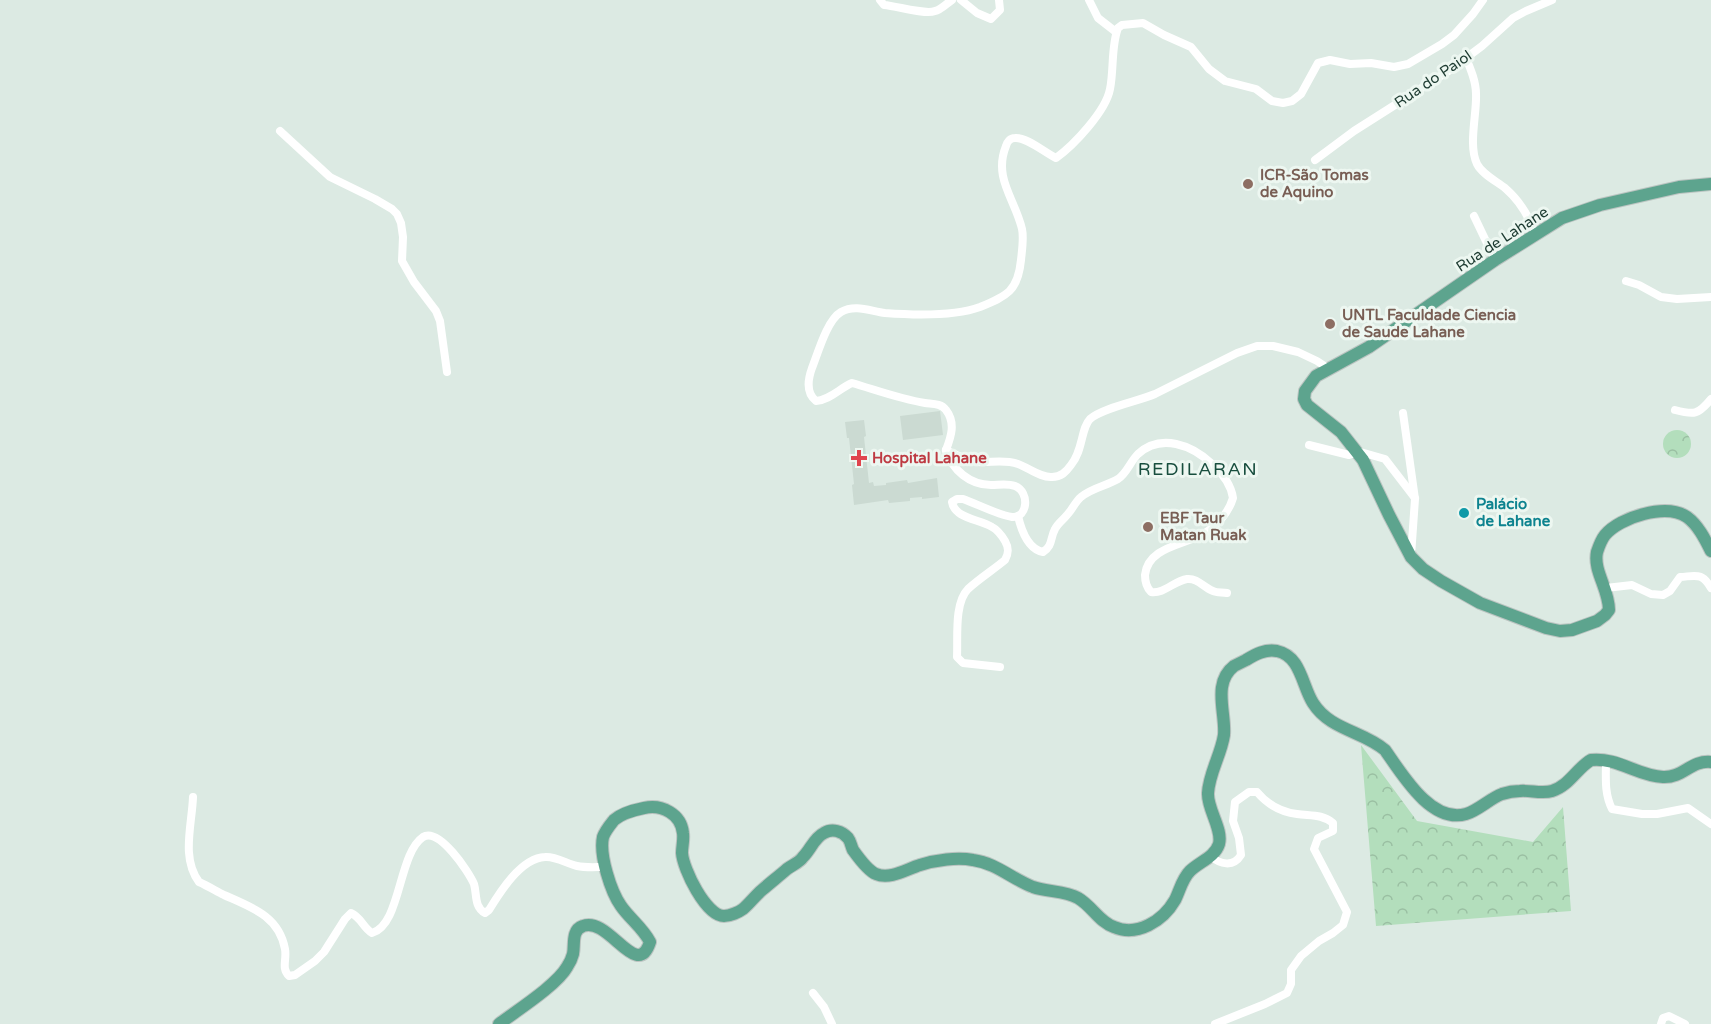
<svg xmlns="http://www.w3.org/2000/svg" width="1711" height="1024" font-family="'Varela Round',sans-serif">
  <defs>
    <pattern id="forest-crowns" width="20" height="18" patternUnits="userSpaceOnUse" patternTransform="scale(1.5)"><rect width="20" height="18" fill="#b3debc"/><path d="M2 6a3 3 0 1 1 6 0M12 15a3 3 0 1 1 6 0" fill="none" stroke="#9abfa2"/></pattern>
  </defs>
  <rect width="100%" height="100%" fill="#dceae3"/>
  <g fill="#cbdad2">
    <path d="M940 411 943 435 903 440 900 416Z"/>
    <path d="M864 420 866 436 864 437 869 483 873 482 874 486 886 485V483L907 480 908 483 937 478 939 497 922 499V497L910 498V501L889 503 888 500 854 505 852 485 854 484 849 438H847L845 422Z"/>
  </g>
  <g fill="url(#forest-crowns)">
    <circle cx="1677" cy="444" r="14"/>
    <path d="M1361 745 1417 821 1533 842 1563 807 1571 911 1376 926Z"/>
  </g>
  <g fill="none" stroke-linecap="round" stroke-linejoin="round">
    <defs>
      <g id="primary">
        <path d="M1711 184 1679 187 1600 205 1562 218 1495 260 1369 347 1316 376 1305 391 1304 399 1307 405 1341 432 1363 460 1389 515 1411 557 1423 569 1441 581 1480 603 1546 628 1560 631 1572 630 1597 621 1605 615 1609 610C1609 589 1593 571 1597 552 1599 546 1601 540 1605 535 1620 517 1666 503 1687 517 1698 525 1705 539 1711 551"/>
        <path d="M499 1024C516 1011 557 985 567 967 569 964 572 958 573 954 575 945 571 930 583 926 609 916 637 982 650 942 643 928 630 919 621 906 611 892 599 855 603 837 605 831 610 825 614 820 622 813 634 810 644 808 662 804 681 814 683 833 684 840 682 846 682 853 683 869 706 916 724 916 730 916 739 912 743 909 750 903 755 896 762 890 770 883 779 876 787 869 792 865 799 863 803 857 811 849 814 838 824 833 832 828 842 831 848 838 851 842 851 846 853 850 858 857 868 871 876 874 890 880 907 869 920 865 936 860 957 857 973 860 996 863 1012 879 1033 887 1048 892 1065 891 1078 898 1092 906 1099 922 1114 927 1137 937 1163 921 1175 900 1180 890 1182 879 1190 871 1199 862 1215 857 1219 844 1223 829 1207 809 1208 793 1209 773 1221 755 1224 735 1226 713 1212 683 1234 666 1238 664 1242 662 1246 660 1256 654 1265 649 1277 651 1301 656 1302 686 1313 703 1330 730 1363 731 1385 750 1402 774 1431 824 1466 814 1479 810 1489 799 1502 794 1508 792 1514 791 1520 791 1530 790 1542 794 1552 791 1569 786 1577 768 1591 760 1617 757 1638 776 1663 777 1683 778 1691 760 1711 762"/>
      </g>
    </defs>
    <use href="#primary" stroke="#bbc4c1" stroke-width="14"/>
    <g stroke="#fff" stroke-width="8">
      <path d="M880 0 884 5C897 6 925 15 935 11 941 10 947 3 952 0"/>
      <path d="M961 0 977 13 991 19 1000 10 999 0"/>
      <path d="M1089 0 1098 18 1116 32"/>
      <path d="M1466 58C1471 70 1476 82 1476 94 1477 114 1468 145 1477 164 1482 174 1496 181 1505 188 1520 201 1529 216 1535 234"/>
      <path d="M280 131 330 177 375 199 392 209 397 214 401 223 403 237 402 261 414 282 436 311 440 321 447 372"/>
      <path d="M1315 160 1354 131 1450 70 1482 46 1513 18 1526 11 1552 0"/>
      <path d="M1474 216 1495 260"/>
      <path d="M1626 281 1639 285 1661 297 1677 299 1711 297"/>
      <path d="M1675 410C1694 415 1698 415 1711 399"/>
      <path d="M1403 413 1415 499 1411 556"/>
      <path d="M1309 445 1349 455 1358 452"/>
      <path d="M946 450C951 437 956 423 946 410 941 403 932 404 925 403 900 399 876 390 852 383 840 388 830 400 816 401 806 393 808 379 812 368 818 353 827 320 841 312 855 304 870 311 885 313 912 315 955 316 980 307 1007 296 1018 291 1021 260 1022 250 1024 238 1022 229 1015 199 993 178 1006 146 1007 142 1010 138 1015 138 1027 137 1045 153 1056 158 1074 145 1106 111 1110 89 1114 70 1111 46 1118 28L1122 25 1143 23 1164 35 1191 47 1209 69 1225 81 1256 89 1272 101 1283 103 1292 101 1301 94 1318 63 1330 60 1350 64 1371 63 1394 67 1408 64 1442 44 1454 35 1473 14 1483 0"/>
      <path d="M946 450C956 455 966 460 977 462 991 463 1004 459 1018 464 1029 468 1041 478 1052 477 1061 477 1066 472 1071 465 1083 451 1081 428 1090 419 1102 408 1139 401 1155 394L1237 353 1257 346H1273L1298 352 1317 361 1329 369"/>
      <path d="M946 450C952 470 970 485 991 485 999 485 1007 483 1015 486 1030 492 1028 518 1012 517 998 515 977 504 963 499H957L952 502C955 519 980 519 992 527 998 530 1002 536 1005 541 1009 548 1009 553 1005 560 993 570 980 578 968 589 954 603 958 638 957 657L963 663 1000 667"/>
      <path d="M1357 451 1385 459 1415 498"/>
      <path d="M1018 516C1021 529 1028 549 1043 552 1053 546 1050 538 1055 529 1058 523 1063 520 1067 515 1072 510 1075 502 1081 497 1091 488 1106 486 1118 479 1127 473 1130 462 1138 454 1161 433 1192 445 1212 464 1222 473 1231 484 1233 498 1229 511 1219 523 1208 531 1189 545 1148 545 1145 575 1145 581 1146 587 1151 592 1164 594 1174 581 1187 579 1198 578 1203 587 1213 591 1217 593 1222 592 1227 593"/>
      <path d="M1606 588 1632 585 1651 594 1663 595 1670 591 1680 577C1696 576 1702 572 1711 588"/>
      <path d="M1606 759C1606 777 1604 793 1612 809L1642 814H1657L1688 808 1711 824"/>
      <path d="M193 797C192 825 181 858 199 882 208 886 216 891 224 895 251 907 279 916 285 949 287 960 281 968 289 976L295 975 315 961 324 952 345 919 351 913C361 917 363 928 372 933 401 925 398 854 423 837 439 827 469 872 474 884 477 894 474 907 485 913L489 910C500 892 521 858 545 857 556 856 567 864 577 866 586 868 596 867 605 867"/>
      <path d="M1210 856C1220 864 1233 868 1241 855L1239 838 1233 821 1235 802 1249 792H1257C1268 805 1280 812 1297 814 1311 816 1322 814 1333 823V831L1318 838 1314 849 1347 912 1343 925 1333 933 1319 941 1301 956 1291 970V984L1287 993 1265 1004 1215 1024"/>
      <path d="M813 993 824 1007 832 1024"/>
      <path d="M1661 1024 1663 1018 1669 1016 1685 1024"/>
    </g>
    <use href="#primary" stroke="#5da48e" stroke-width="12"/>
  </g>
  <g fill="#8d6e63" stroke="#edf7f1" stroke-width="2">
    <circle cx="1248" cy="184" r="6"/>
    <circle cx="1330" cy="324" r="6"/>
    <circle cx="1148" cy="527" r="6"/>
  </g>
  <path fill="#e0444e" stroke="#edf7f1" stroke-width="2" d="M856 449h6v6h6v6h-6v6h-6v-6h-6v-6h6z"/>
  <circle fill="#0f9aa8" stroke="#edf7f1" stroke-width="2" cx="1464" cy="513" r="6"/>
  <g text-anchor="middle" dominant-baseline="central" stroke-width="6" stroke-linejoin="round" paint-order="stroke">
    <g font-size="15" fill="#1d3b31" stroke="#edf7f1">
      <text transform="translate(1433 79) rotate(-34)">Rua do Paiol</text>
      <text transform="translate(1502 239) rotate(-33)">Rua de Lahane</text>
    </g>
    <g font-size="15" font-weight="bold" fill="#785e54" stroke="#edf7f1" text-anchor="start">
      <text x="1260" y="175">ICR-São Tomas<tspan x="1260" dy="17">de Aquino</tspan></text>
      <text x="1342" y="315">UNTL Faculdade Ciencia<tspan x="1342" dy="17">de Saude Lahane</tspan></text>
      <text x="1160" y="518">EBF Taur<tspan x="1160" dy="17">Matan Ruak</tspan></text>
    </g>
    <g font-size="15" font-weight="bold" fill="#be3a42" stroke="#edf7f1" text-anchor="start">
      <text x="872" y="458">Hospital Lahane</text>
    </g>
    <g font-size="15" font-weight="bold" fill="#0d838f" stroke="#edf7f1" text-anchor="start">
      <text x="1476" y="504">Palácio<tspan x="1476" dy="17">de Lahane</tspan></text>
    </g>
    <g font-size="18" letter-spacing="1.5" fill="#184e3e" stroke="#edf7f1">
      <text x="1198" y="469">REDILARAN</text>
    </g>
  </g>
</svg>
